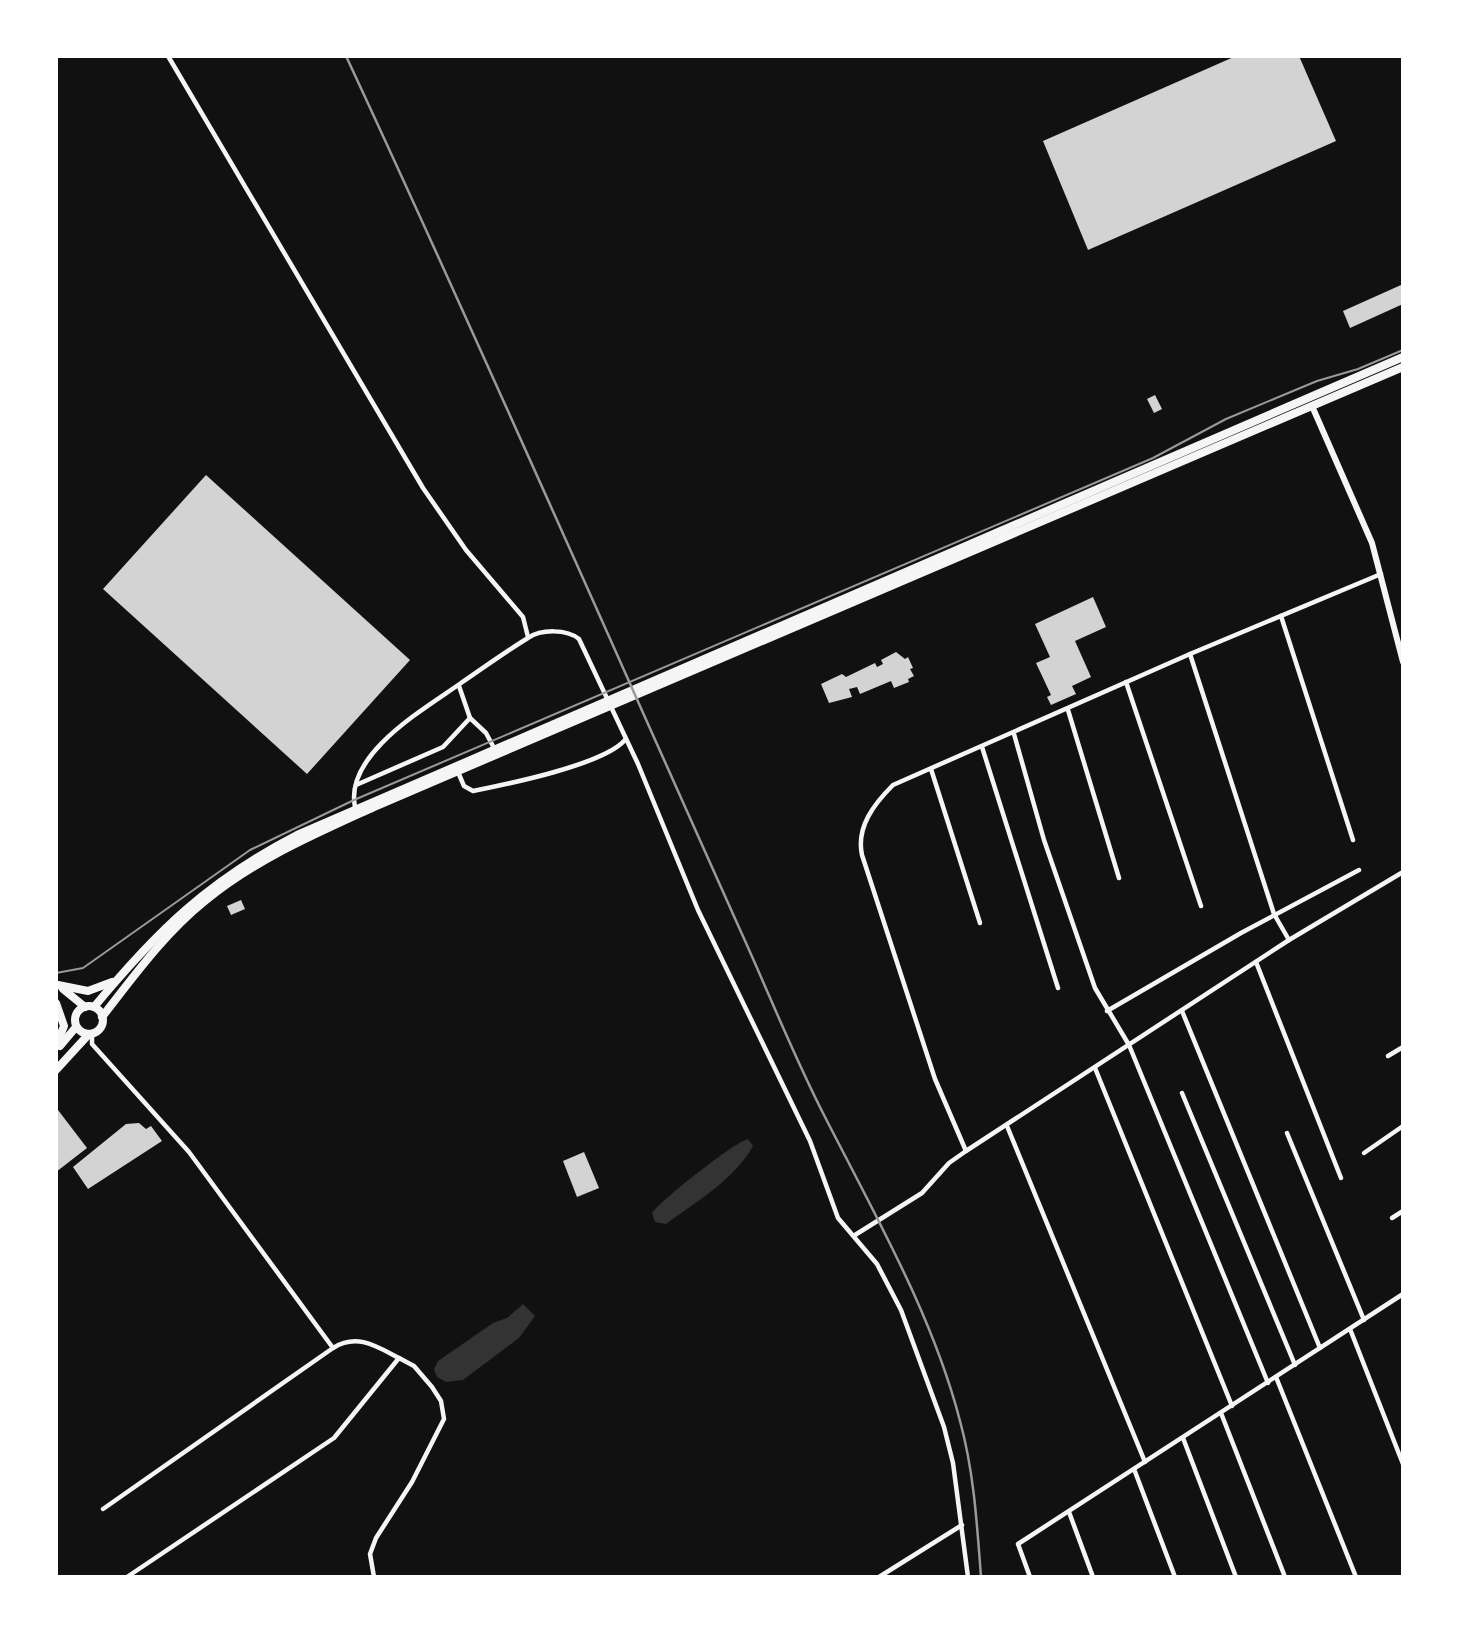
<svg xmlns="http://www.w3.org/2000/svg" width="1459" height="1633" font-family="'Playfair Display',serif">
  <rect width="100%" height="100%" fill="#111"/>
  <g fill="#333">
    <path d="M748 1139 753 1146C734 1180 697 1201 666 1224L655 1222 652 1213C660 1201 733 1143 748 1139Z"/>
    <path d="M523 1304 535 1316 519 1338 463 1380 446 1382 437 1377 434 1369 438 1361 493 1323 507 1318Z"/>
  </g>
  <g fill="#d3d3d3">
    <path d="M1236 56H1299L1336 141 1088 250 1043 141Z"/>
    <path d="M1401 285 1403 304 1350 328 1343 311Z"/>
    <path d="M1155 395 1162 409 1154 413 1147 399Z"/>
    <path d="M206 475 410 660 307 774 103 589Z"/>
    <path d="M1093 597 1106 627 1075 641 1091 677 1072 686 1076 694 1051 705 1047 697 1051 695 1036 663 1050 657 1035 624Z"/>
    <path d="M896 652 905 659 908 657 913 668 910 669 914 676 908 679 909 682 894 688 891 681 860 694 857 687 849 689 852 697 829 703 821 684 842 674 846 677 875 663 877 667 883 664 881 660Z"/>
    <path d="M241 900 245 909 231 915 227 906Z"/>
    <path d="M58 1110 87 1148 56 1172V1111Z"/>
    <path d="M139 1123 146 1129 151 1126 162 1141 88 1189 73 1167 126 1124Z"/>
    <path d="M584 1152 599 1188 577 1197 563 1161Z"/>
  </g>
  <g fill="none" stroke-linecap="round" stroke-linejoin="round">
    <g stroke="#f5f5f5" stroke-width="4.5">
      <path d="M168 56 423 488 466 550 523 617 528 637"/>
      <path d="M1281 616 1353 840"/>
      <path d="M1190 654 1274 914 1289 940"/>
      <path d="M1126 682 1201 906"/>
      <path d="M459 686 470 718 486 733 494 748"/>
      <path d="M1068 710 1119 878"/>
      <path d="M1014 734 1044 840 1095 988 1129 1045 1268 1383"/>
      <path d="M982 747 1058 988"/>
      <path d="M931 769 980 923"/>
      <path d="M458 772 464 786 473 791C508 784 603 765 625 740"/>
      <path d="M356 785 443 747 470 718"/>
      <path d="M355 807C344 754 426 708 461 683 483 668 505 652 528 638 541 629 567 629 579 639L638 764 698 910 810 1141 838 1218 877 1264 901 1310 944 1427 953 1463 968 1577"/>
      <path d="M1256 962 1341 1178"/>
      <path d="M1107 1011 1241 933 1359 870"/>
      <path d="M1182 1011 1320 1348"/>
      <path d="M92 1034V1044L189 1152 333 1348 103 1509"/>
      <path d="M1388 1056 1403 1047"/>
      <path d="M1095 1068 1232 1406"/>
      <path d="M1182 1093 1295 1365"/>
      <path d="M1007 1126 1145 1462"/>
      <path d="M1287 1133 1364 1320"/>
      <path d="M966 1151 935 1079 862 855C856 827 874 804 893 785L1190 654 1381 574"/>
      <path d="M1364 1153 1403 1126"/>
      <path d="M1392 1218 1403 1211"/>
      <path d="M855 1235 922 1193 949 1163 966 1151 1289 940 1403 872"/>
      <path d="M1350 1329 1403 1464"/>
      <path d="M1276 1377 1356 1577"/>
      <path d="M1221 1413 1285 1577"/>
      <path d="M1183 1438 1236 1577"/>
      <path d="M1134 1469 1175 1577"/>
      <path d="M1069 1512 1093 1577"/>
      <path d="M127 1577 334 1438 399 1358C376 1346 357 1333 333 1348"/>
      <path d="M374 1577 370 1554 376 1538 412 1482 444 1419 441 1401 432 1387 414 1366 399 1358"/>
      <path d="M879 1577 962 1525"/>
      <path d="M1030 1577 1018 1544 1403 1294"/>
    </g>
    <path stroke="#f5f5f5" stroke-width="6" d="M1312 406 1372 543 1403 662"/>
    <g stroke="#f5f5f5" stroke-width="8">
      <path d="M58 985 88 991 112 982"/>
      <path d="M63 989 85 1007"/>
      <path d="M56 1003 64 1026 56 1046"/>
      <circle cx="89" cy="1020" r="14"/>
      <path d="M94 1007C157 931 208 881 297 835L1403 357"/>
      <path d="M102 1017C134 976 164 934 205 901 254 860 317 833 374 807L1403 367"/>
      <path d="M60 1046 76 1027"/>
      <path d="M56 1070 89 1034"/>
    </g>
    <path stroke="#9a9a9a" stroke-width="2" d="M56 973 83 968 250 850 354 800 1153 458 1226 419 1317 381 1358 369 1403 350"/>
    <path stroke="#9a9a9a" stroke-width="2.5" d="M346 56C483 350 613 647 746 943 772 1001 796 1061 825 1117 874 1213 933 1316 960 1421 974 1472 977 1524 981 1577"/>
  </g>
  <rect width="1459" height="1633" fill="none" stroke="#ffffff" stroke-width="116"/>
</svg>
